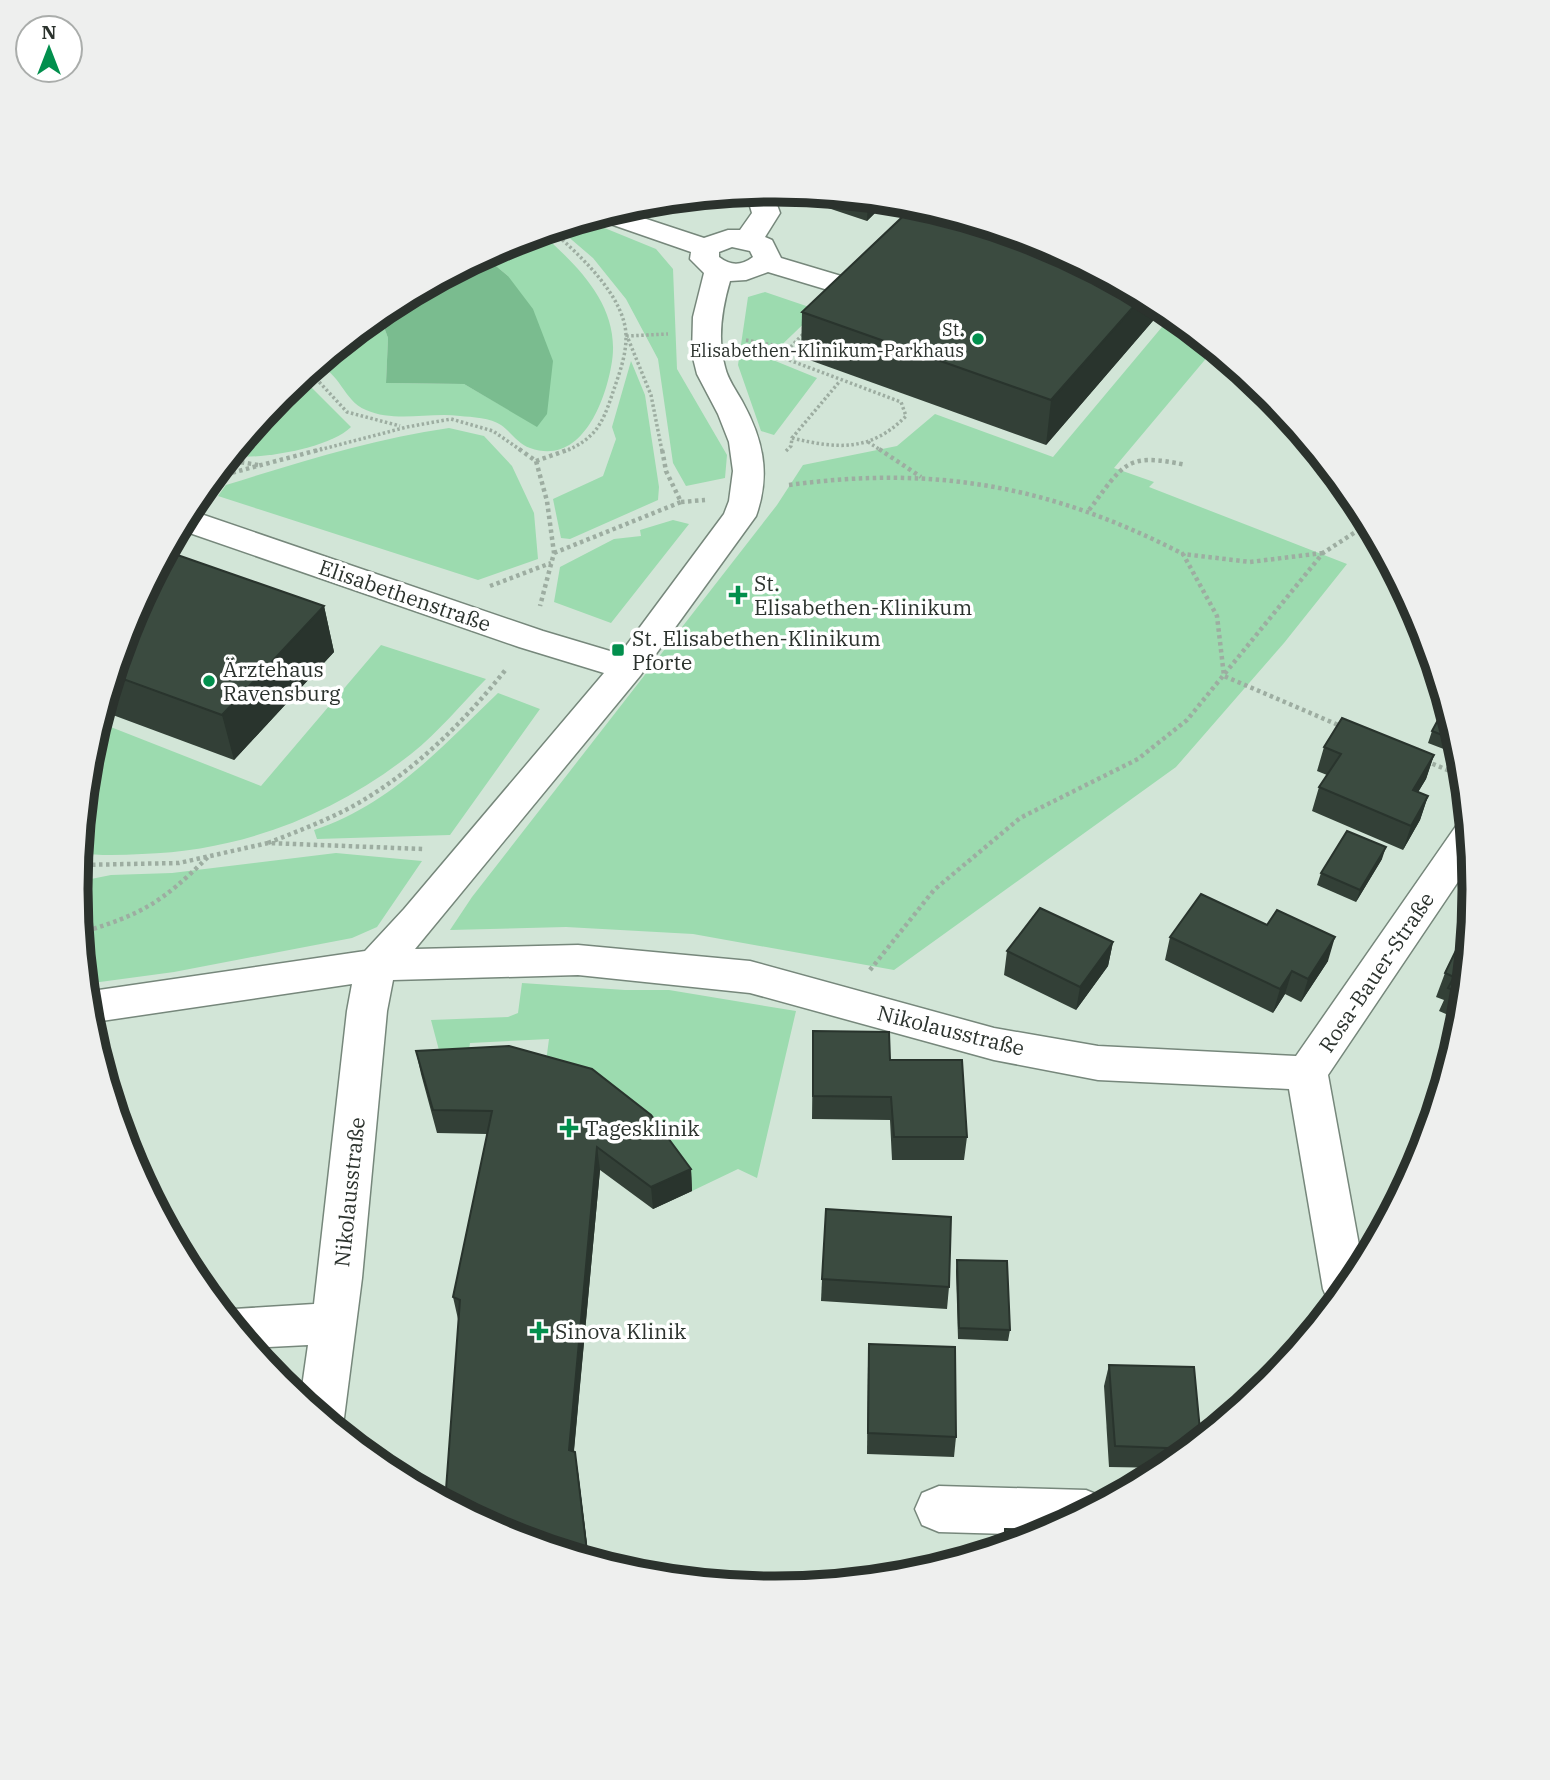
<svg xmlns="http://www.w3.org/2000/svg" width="1550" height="1780" font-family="'IBM Plex Serif',serif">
  <rect width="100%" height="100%" fill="#d2e5d7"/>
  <g fill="#9cdbaf">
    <path d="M585 220 656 249 673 269 677 369 727 455 725 478 686 486 673 463 658 359 626 299 593 258 558 228Z"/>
    <path d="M541 233C580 268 623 309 611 367 604 405 580 466 530 448 518 444 511 432 501 425 491 418 472 417 460 416 429 412 396 423 366 410 342 400 341 371 316 366L395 303 381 319 388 338 386 383 464 384 537 426 508 276 484 256 508 243Z"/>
    <path d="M765 292 818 310 768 358 817 378 774 435 761 431 738 365 748 297Z"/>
    <path d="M1172 315 1214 349 1114 468 1154 482 1149 487 1347 564 1284 643 1176 767 894 970 693 934 566 927 450 930 472 897 777 505 803 465 897 446 935 414 1053 457Z"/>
    <path d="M631 361 645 395 659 487 658 500 570 539 561 538 553 499 603 476 616 439 612 427Z"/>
    <path d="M300 379 307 383 351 427C330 448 261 460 230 456L280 395Z"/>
    <path d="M449 428 484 436 512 466 534 513 538 559 478 580 218 496 226 485C300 462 373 439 449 428Z"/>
    <path d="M673 520 689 524 611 623 554 602 560 567 614 539 641 536 640 530Z"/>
    <path d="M381 645 486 679C462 703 438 733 411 754 333 815 242 851 142 854 121 855 100 856 79 853L89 753 98 722 261 786Z"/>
    <path d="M498 693 540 709 450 835 317 839 314 830C390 805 442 747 498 693Z"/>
    <path d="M336 853 422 861 377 927 352 938 174 972 85 984 76 882 111 875 172 873Z"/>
    <path d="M522 983 625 990H669L796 1011 757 1178 738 1169 692 1191 653 1138 544 1077 549 1039 470 1043 466 1072 445 1073 431 1020 508 1017 518 1013Z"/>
  </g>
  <path fill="#7abc8f" d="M484 256 508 276 533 309 553 361 547 414 537 427 464 384 386 383 388 338 381 319 395 303Z"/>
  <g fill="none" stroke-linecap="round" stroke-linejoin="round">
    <defs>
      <g id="minor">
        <path d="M772 191 780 213 765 237 772 240 781 258 878 287 883 293 878 299 868 302 768 272 746 280 730 281C722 308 717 339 725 367 728 380 736 390 742 401 763 439 771 474 756 516L640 676 415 949 578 945 750 961 994 1028 1098 1046 1296 1056 1456 826 1468 822 1472 861 1328 1075 1363 1267 1335 1305 1329 1303 1323 1289 1289 1089 1098 1080 994 1060 750 993 578 975 393 980 387 1011 362 1278 344 1418 338 1432 300 1401 308 1345 250 1348 222 1313 234 1309 314 1304 347 1011 352 984 88 1023 85 992 365 951 404 909 604 673 519 647 178 529 189 510 195 512 543 631 620 654 724 514 729 501 733 471 729 442 718 414 697 374 692 354 693 317 704 273 690 259 691 252 593 218 619 210 704 238 728 230H740L752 213 746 193ZM732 247 750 251 753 257C741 266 731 266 719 257V252Z"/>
        <path d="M939 1486 1086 1490 1103 1497 1106 1503 1046 1535 939 1532 922 1525 915 1509 922 1493Z"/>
      </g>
    </defs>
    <use href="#minor" stroke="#76877b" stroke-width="3"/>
    <g stroke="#9dada1" stroke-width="3.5" stroke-dasharray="2.5 2.5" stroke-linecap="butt">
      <path d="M693 198 723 203"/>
      <path d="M551 230C579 254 627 298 626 338 626 357 618 377 612 395 602 425 595 438 566 451"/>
      <path d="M746 340 789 348"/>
      <path d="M309 371 347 412 400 426"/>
      <path d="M792 438C837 449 871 452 906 416L901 402 781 357 805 332"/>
      <path d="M868 442 882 451"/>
      <path d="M315 451 407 427 451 419 493 431 522 451"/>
      <path d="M662 451 651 395 627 336 668 334"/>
      <path d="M786 451 791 446 792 438 840 381"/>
    </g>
    <g stroke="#9dada1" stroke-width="4.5" stroke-dasharray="3.5 3.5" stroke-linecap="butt">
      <path d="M519 449 536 461 547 501 554 553 540 606"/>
      <path d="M879 449 921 477"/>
      <path d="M227 460 258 465"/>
      <path d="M536 461 570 449"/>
      <path d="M212 478 322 449"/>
      <path d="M789 485C936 465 1051 486 1183 554"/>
      <path d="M681 502 705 500"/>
      <path d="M1089 510C1124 464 1125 452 1186 465"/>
      <path d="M554 553 681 502 666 471 662 449"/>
      <path d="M1323 553 1250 562 1183 554 1217 616 1224 676 1343 727"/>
      <path d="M490 586 551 563"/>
      <path d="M1426 761 1464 777"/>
      <path d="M268 843C303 829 339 816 370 796 424 762 468 717 507 668"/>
      <path d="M78 865 179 863 268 843 423 849"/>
      <path d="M80 933C143 914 161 903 208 857"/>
      <path d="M870 970 934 890 1020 818 1138 759 1187 720 1323 553 1357 531 1366 518"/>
    </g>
    <use href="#minor" fill="#fff" fill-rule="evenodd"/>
  </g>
  <g fill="#334037">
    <path d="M786 191 887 201 867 221 786 194Z"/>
    <path d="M1043 244 1164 308 1046 445 801 357 802 312Z"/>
    <path d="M324 606 334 652 234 760 102 711 129 622Z"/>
    <path d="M1421 622 1422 623 1427 642 1417 638Z"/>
    <path d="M1447 705 1461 754 1462 756 1428 743 1432 731Z"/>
    <path d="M1324 747 1434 755 1426 779 1418 792 1428 796 1420 820 1403 850 1312 811 1319 787 1327 775 1317 771Z"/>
    <path d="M1382 859 1356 902 1317 885 1321 873Z"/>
    <path d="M1170 937 1328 961 1301 1002 1285 994 1273 1013 1165 960Z"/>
    <path d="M1113 942 1108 966 1076 1010 1004 975 1007 951Z"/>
    <path d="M1469 946 1462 1021 1439 1011 1444 1000 1436 997 1445 973Z"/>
    <path d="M813 1031 890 1060 967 1137 964 1160H892L890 1120 812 1119Z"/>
    <path d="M416 1051 691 1169 692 1191 653 1209 600 1170 574 1451 578 1472 589 1561 507 1536 453 1297 487 1134 437 1133 421 1074Z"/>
    <path d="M957 1260 1010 1330 1008 1341 958 1339 956 1271Z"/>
    <path d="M822 1279 949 1287 947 1309 821 1301Z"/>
    <path d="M869 1344 956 1437 954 1457 867 1454 868 1365Z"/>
    <path d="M1109 1365 1201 1441 1168 1468 1109 1467 1104 1386Z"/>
    <path d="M1005 1529V1548L1001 1549V1548Z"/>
  </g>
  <g fill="#29342d">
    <path d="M868 199 887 201 867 221Z"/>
    <path d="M1142 297 1164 308 1046 445 1051 400Z"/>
    <path d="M324 606 334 652 234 760 222 715Z"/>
    <path d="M1434 755 1426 779 1405 814 1413 790Z"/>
    <path d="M1428 796 1420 820 1403 850 1411 826Z"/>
    <path d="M1386 847 1382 859 1356 902 1360 890Z"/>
    <path d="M1335 937 1328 961 1301 1002 1308 979Z"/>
    <path d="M1113 942 1108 966 1076 1010 1080 987Z"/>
    <path d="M1292 971 1285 994 1273 1013 1280 989Z"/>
    <path d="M597 1147 600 1170 572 1470 569 1450Z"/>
    <path d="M691 1169 692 1191 653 1209 651 1187Z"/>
    <path d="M575 1452 578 1472 589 1561H588Z"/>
  </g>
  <g fill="#3b4b40" stroke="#29342d" stroke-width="2">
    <path d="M915 205 1043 244 1142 297 1051 400 802 312Z"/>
    <path d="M166 551 324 606 222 715 112 675 129 622Z"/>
    <path d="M1446 705H1447L1457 741 1432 731Z"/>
    <path d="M1342 718 1434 755 1413 790 1428 796 1411 826 1319 787 1341 754 1324 747Z"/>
    <path d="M1347 831 1386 847 1360 890 1321 873Z"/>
    <path d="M1201 894 1267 925 1277 910 1335 937 1308 979 1292 971 1280 989 1170 937Z"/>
    <path d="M1040 908 1113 942 1080 987 1007 951Z"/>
    <path d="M1460 942 1469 946 1464 994 1448 988 1454 977 1445 973Z"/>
    <path d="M813 1031 889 1032 890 1060H962L967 1137H894L891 1097 813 1096Z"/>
    <path d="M509 1046 592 1069 651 1115 691 1169 651 1187 597 1147 569 1450 575 1452 588 1560 507 1536 445 1503 460 1300 453 1297 492 1111 433 1110 416 1051Z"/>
    <path d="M826 1209 951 1217 949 1287 822 1279Z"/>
    <path d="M957 1260 1007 1261 1010 1330 959 1328Z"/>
    <path d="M869 1344 955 1347 956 1437 868 1433Z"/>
    <path d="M1109 1365 1194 1367 1201 1441 1192 1449 1115 1446Z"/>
    <path d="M1005 1529 1054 1530 1042 1537 1005 1548Z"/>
  </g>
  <g fill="#028f4d" stroke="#fff" stroke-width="2.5">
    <circle cx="978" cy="339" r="7"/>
    <path d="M734.5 584.5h7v7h7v7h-7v7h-7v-7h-7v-7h7z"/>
    <rect x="611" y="643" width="14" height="14" rx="3.5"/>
    <circle cx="209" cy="681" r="7"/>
    <path d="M565.5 1117.5h7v7h7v7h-7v7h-7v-7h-7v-7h7z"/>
    <path d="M535.5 1320.5h7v7h7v7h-7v7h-7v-7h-7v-7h7z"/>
  </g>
  <g text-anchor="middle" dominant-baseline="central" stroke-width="7" stroke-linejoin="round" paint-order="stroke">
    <g font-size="18" fill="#2b322d" stroke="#fff" text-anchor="end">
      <text x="964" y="329">St.<tspan x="964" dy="21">Elisabethen-Klinikum-Parkhaus</tspan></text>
    </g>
    <g font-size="21" fill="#2b322d" stroke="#fff" text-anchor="start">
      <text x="754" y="583">St.<tspan x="754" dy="24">Elisabethen-Klinikum</tspan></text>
      <text x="632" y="638">St. Elisabethen-Klinikum<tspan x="632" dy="24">Pforte</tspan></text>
      <text x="223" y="669">Ärztehaus<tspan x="223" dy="24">Ravensburg</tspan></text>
      <text x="585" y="1128">Tagesklinik</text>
      <text x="555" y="1331">Sinova Klinik</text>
    </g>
    <g font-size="21" fill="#2b322d" stroke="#fff">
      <text transform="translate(405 595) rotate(19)">Elisabethenstraße</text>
      <text transform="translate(1376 972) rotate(-56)">Rosa-Bauer-Straße</text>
      <text transform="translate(951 1030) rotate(14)">Nikolausstraße</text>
      <text transform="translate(349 1192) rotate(-84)">Nikolausstraße</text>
    </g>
  </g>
  <path d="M0 0H1550V1780H0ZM88 889a687 687 0 1 1 1374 0a687 687 0 1 1-1374 0Z" fill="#eeefee" fill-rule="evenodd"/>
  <path fill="none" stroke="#2b322d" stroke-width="9" d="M88 889a687 687 0 1 1 1374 0a687 687 0 1 1-1374 0Z"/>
  <g transform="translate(49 49)"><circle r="33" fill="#ffffff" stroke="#aaadab" stroke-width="2"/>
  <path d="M0-5L12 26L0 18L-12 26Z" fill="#028f4d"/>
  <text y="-10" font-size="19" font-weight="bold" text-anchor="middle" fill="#2b322d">N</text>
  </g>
</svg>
